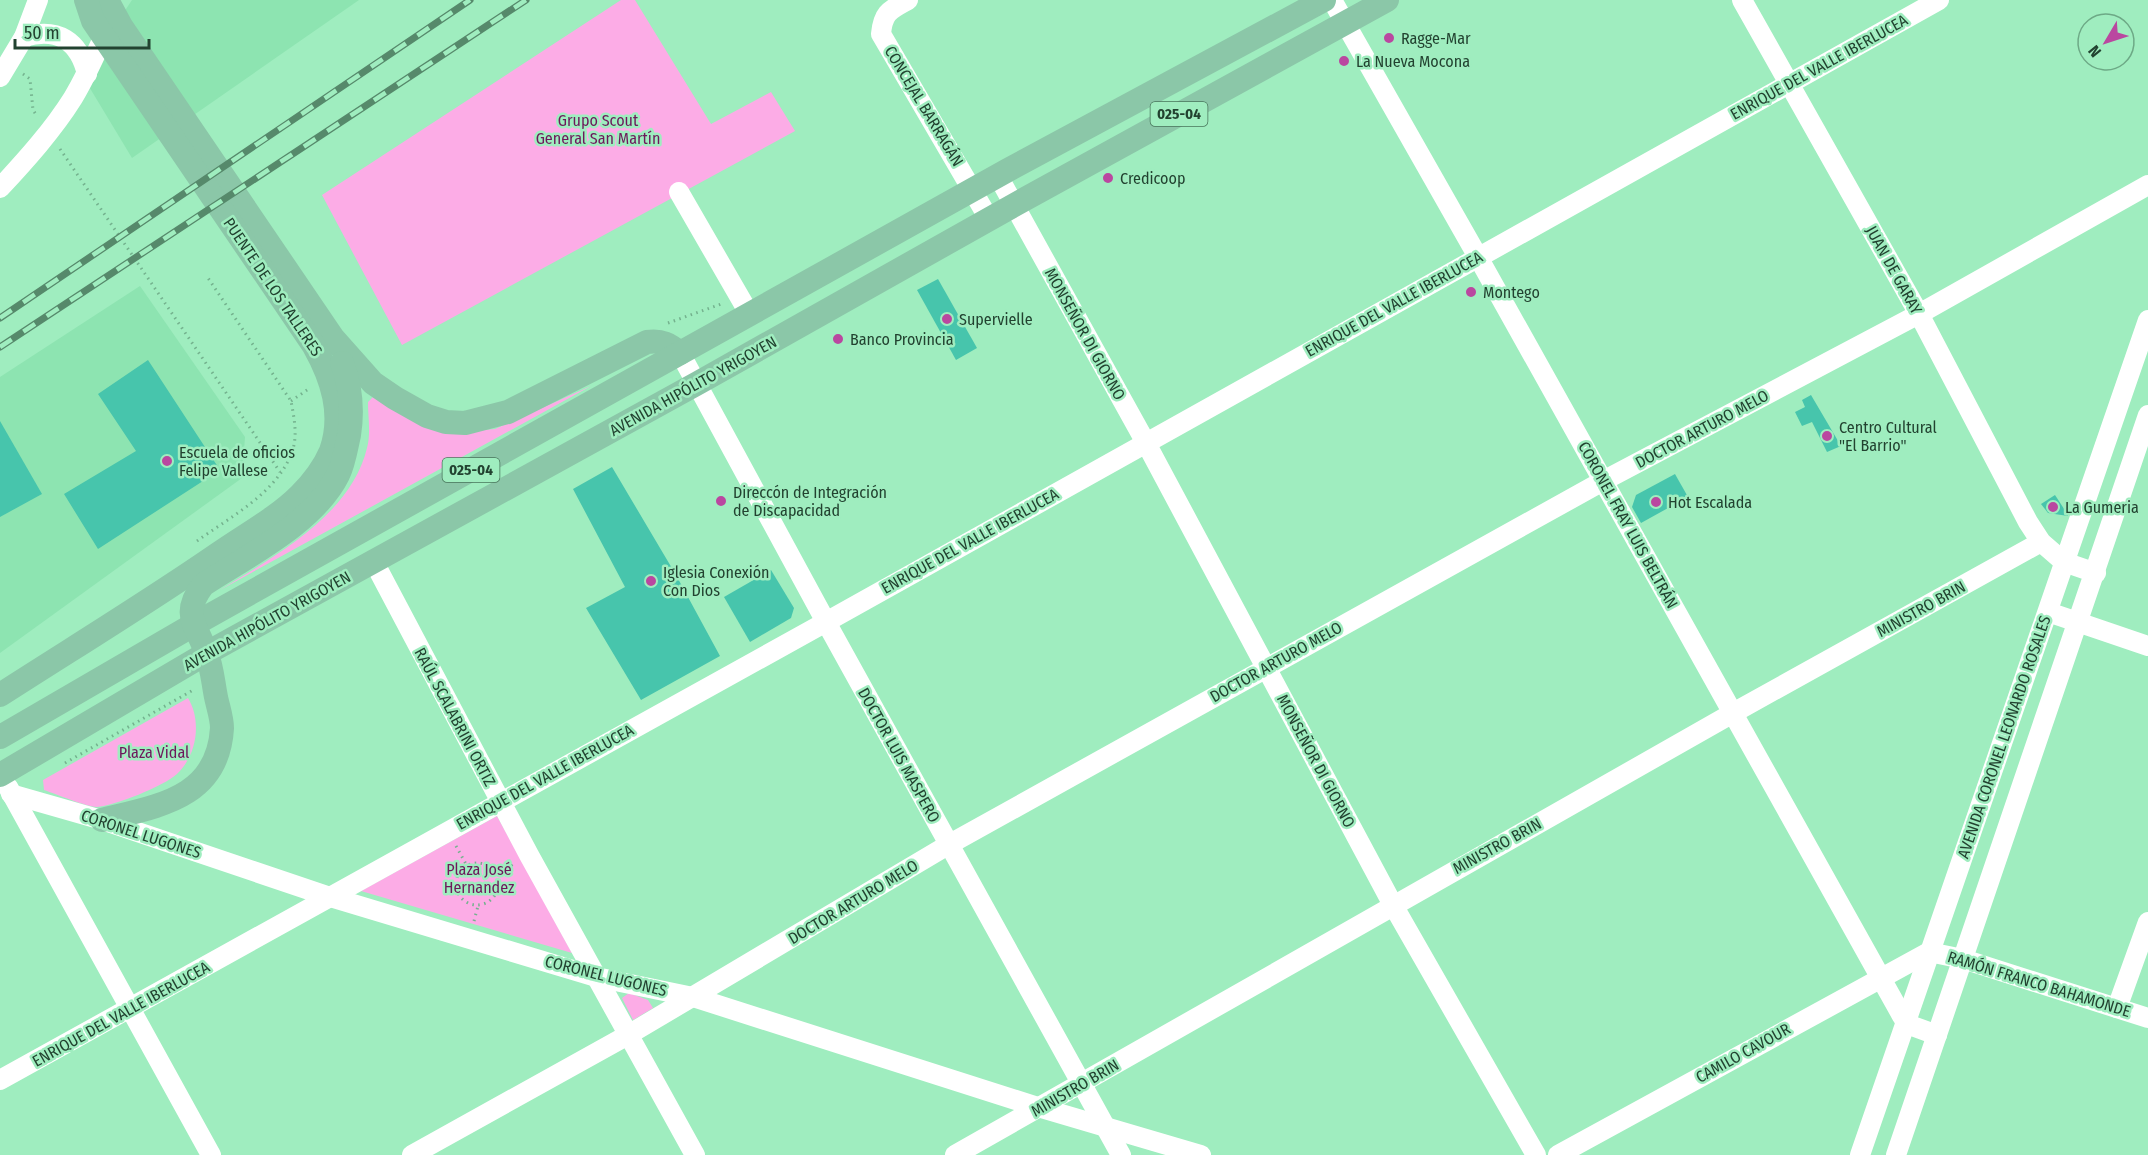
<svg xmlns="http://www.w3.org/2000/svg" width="2148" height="1155" font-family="'Fira Sans Condensed',sans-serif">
  <rect width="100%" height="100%" fill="#9fedbf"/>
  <g fill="#8de4b1">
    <path d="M132 0H359L132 158 82 75Z"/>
    <path d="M140 286 245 437 242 478 0 653V377Z"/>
  </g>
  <g fill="#fcace6">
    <path d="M621 0H635L711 124 771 92 795 131 402 345 322 195Z"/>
    <path d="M591 386 220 590C275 556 351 515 367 448 371 434 368 416 368 402L373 397 474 431 495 429Z"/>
    <path d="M188 698C202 721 197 755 177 774 164 786 114 806 97 807 87 807 56 794 44 790L43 780Z"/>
    <path d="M497 816 572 953 361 891Z"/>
    <path d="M629 993 648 1000 653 1008 633 1020 622 998Z"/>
  </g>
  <g fill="#47c5ac">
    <path d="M938 279 977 348 956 360 917 290Z"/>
    <path d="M148 360 220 470 98 549 64 494 136 451 98 394Z"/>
    <path d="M1811 395 1841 446 1827 452 1812 422 1802 426 1795 412 1805 407 1802 400Z"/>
    <path d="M0 421 42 494 0 517Z"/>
    <path d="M612 467 676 575 720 656 641 700 586 608 625 587 573 489Z"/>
    <path d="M1675 474 1688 497 1641 523 1632 507 1636 495Z"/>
    <path d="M2055 495 2068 515V516L2048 513 2041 504Z"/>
    <path d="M771 570 794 608 791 618 750 642 724 597Z"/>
  </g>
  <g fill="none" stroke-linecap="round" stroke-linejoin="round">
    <g stroke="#74b28e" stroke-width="3" stroke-dasharray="1.5 4.5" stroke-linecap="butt">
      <path d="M23 74 30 79 33 110 37 116"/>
      <path d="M60 149 280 472"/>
      <path d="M668 323 724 303"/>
      <path d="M291 401 310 388"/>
      <path d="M197 541C230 517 277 493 292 452 298 436 294 417 291 401L206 275"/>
      <path d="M65 763 195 689"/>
      <path d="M456 846 467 866"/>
      <circle cx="477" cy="884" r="21"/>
      <path d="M496 875 515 863"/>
      <path d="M474 921 478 906"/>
    </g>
    <g stroke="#fff" stroke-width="20">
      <path d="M908 0C890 10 883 12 881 34L989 219"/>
      <path d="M1332 0 1478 257 1902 1016 1907 1024 1937 1035"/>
      <path d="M1742 0 1919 314 2028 522 2041 542 2064 562 2096 573"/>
      <path d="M24 37C58 27 79 41 87 74"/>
      <path d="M0 77 24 37 38 0"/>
      <path d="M998 176 1146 443 1393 905 1536 1155"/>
      <path d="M0 188C26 160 53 130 73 98 87 75 97 51 108 27"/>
      <path d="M679 192 750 315"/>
      <path d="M680 353 826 622 1121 1155"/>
      <path d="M374 562 529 855 695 1155"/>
      <path d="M2048 612 2148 646"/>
      <path d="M8 787 211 1155"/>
      <path d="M11 794 102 820 330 897 596 977 693 997 1041 1108 1201 1155"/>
      <path d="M2117 1008 2148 922"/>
      <path d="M0 1080 826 622 1939 0"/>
      <path d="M412 1155 628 1035 948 845 1603 481 1919 314 2148 185"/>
      <path d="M955 1155 1733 713 2041 542"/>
      <path d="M1558 1155 1929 952 1963 959 2148 1018"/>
      <path d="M1860 1155 2148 320"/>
      <path d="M1896 1155 2148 415"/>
    </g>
    <g stroke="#8bc7a8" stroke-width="24">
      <path d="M107 0 121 26 333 338 373 383 395 398 427 416 446 422 465 423 508 412 647 342C662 340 669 344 680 353"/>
      <path d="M0 695C73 648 147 603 218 554 245 535 277 518 300 495 312 483 324 467 331 451 344 414 332 378 314 346L93 21 86 0"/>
      <path d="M0 737 200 621 1008 170 1324 0"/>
      <path d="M0 775 207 653 698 383 1025 199 1387 0"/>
      <path d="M102 820C157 806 218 799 222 728 222 718 218 707 216 697 213 682 212 666 206 652 196 624 181 614 203 585 247 556 314 523 338 475 344 463 346 448 349 435 353 410 351 387 342 363"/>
    </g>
    <defs>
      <g id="rail">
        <path d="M0 318 470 0"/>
        <path d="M0 347 526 0"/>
      </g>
    </defs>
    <use href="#rail" stroke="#56896b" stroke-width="7"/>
    <use href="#rail" stroke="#9fedbf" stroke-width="4.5" stroke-dasharray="14" stroke-linecap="butt"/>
  </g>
  <g fill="#ba47a0" stroke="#9fedbf" stroke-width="2">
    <circle cx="1389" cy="38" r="6"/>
    <circle cx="1344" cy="61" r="6"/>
    <circle cx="1108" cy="178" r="6"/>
    <circle cx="1471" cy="292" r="6"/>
    <circle cx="947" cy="319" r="6"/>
    <circle cx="838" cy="339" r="6"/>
    <circle cx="1827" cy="436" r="6"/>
    <circle cx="167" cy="461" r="6"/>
    <circle cx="721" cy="501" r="6"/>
    <circle cx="1656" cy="502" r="6"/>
    <circle cx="2053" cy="507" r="6"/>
    <circle cx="651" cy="581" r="6"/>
  </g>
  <g text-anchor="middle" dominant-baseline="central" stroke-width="5" stroke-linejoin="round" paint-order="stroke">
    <g fill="#9fedbf" stroke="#48755b" stroke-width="1.5">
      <rect x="1150.5" y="102" width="57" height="24" rx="4.5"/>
      <rect x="442.5" y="458" width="57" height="24" rx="4.5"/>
    </g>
    <g font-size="15" font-weight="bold" fill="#224230">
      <text x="1179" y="114">025-04</text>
      <text x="471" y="470">025-04</text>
    </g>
    <g font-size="16" fill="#224230" stroke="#9fedbf" text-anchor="start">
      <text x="1401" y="38">Ragge-Mar</text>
      <text x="1356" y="61">La Nueva Mocona</text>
      <text x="1120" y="178">Credicoop</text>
      <text x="1483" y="292">Montego</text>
      <text x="959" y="319">Supervielle</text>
      <text x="850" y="339">Banco Provincia</text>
      <text x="1839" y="427">Centro Cultural<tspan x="1839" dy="18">"El Barrio"</tspan></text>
      <text x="179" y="452">Escuela de oficios<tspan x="179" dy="18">Felipe Vallese</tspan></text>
      <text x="733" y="492">Direccón de Integración<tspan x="733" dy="18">de Discapacidad</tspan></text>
      <text x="1668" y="502">Hot Escalada</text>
      <text x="2065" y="507">La Gumeria</text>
      <text x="663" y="572">Iglesia Conexión<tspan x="663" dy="18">Con Dios</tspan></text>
    </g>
    <g font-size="16" fill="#224230" stroke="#9fedbf">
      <text transform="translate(1819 67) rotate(-29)">ENRIQUE DEL VALLE IBERLUCEA</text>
      <text transform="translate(924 106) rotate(59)">CONCEJAL BARRAGÁN</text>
      <text transform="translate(1894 270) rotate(61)">JUAN DE GARAY</text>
      <text transform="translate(273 287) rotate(56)">PUENTE DE LOS TALLERES</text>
      <text transform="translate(1394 304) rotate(-29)">ENRIQUE DEL VALLE IBERLUCEA</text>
      <text transform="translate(1085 334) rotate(61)">MONSEÑOR DI GIORNO</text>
      <text transform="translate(693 386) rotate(-29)">AVENIDA HIPÓLITO YRIGOYEN</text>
      <text transform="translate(1702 429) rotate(-28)">DOCTOR ARTURO MELO</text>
      <text transform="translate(1628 525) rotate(61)">CORONEL FRAY LUIS BELTRÁN</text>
      <text transform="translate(970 541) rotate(-29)">ENRIQUE DEL VALLE IBERLUCEA</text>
      <text transform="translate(1921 609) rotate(-29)">MINISTRO BRIN</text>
      <text transform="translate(267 621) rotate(-29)">AVENIDA HIPÓLITO YRIGOYEN</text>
      <text transform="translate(1276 662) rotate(-29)">DOCTOR ARTURO MELO</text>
      <text transform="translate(455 717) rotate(62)">RAÚL SCALABRINI ORTIZ</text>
      <text transform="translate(2004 737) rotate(-71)">AVENIDA CORONEL LEONARDO ROSALES</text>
      <text transform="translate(899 755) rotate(61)">DOCTOR LUIS MASPERO</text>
      <text transform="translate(1316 761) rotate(62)">MONSEÑOR DI GIORNO</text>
      <text transform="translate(545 777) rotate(-29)">ENRIQUE DEL VALLE IBERLUCEA</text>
      <text transform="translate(141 834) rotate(18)">CORONEL LUGONES</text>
      <text transform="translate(1497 846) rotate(-29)">MINISTRO BRIN</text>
      <text transform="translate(853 902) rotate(-31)">DOCTOR ARTURO MELO</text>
      <text transform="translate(606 976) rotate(14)">CORONEL LUGONES</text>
      <text transform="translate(2039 984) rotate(17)">RAMÓN FRANCO BAHAMONDE</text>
      <text transform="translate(121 1014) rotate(-29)">ENRIQUE DEL VALLE IBERLUCEA</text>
      <text transform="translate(1743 1053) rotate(-29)">CAMILO CAVOUR</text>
      <text transform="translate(1075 1088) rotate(-30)">MINISTRO BRIN</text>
    </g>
    <g font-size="16" fill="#6d185b" stroke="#9fedbf">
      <text x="598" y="120">Grupo Scout<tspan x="598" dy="18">General San Martín</tspan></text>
      <text x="154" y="752">Plaza Vidal</text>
      <text x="479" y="869">Plaza José<tspan x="479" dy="18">Hernandez</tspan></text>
    </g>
  </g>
  <g transform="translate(2106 42) rotate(231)"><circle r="28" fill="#9fedbf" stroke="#6da986" stroke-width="1.5"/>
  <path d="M0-4.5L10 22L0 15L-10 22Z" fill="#ba47a0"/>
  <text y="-9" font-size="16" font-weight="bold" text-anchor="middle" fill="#224230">N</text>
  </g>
  <path d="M15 39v9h134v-9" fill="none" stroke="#224230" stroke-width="3"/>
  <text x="24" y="39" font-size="18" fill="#224230" stroke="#9fedbf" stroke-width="4.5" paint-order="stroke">50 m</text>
</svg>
